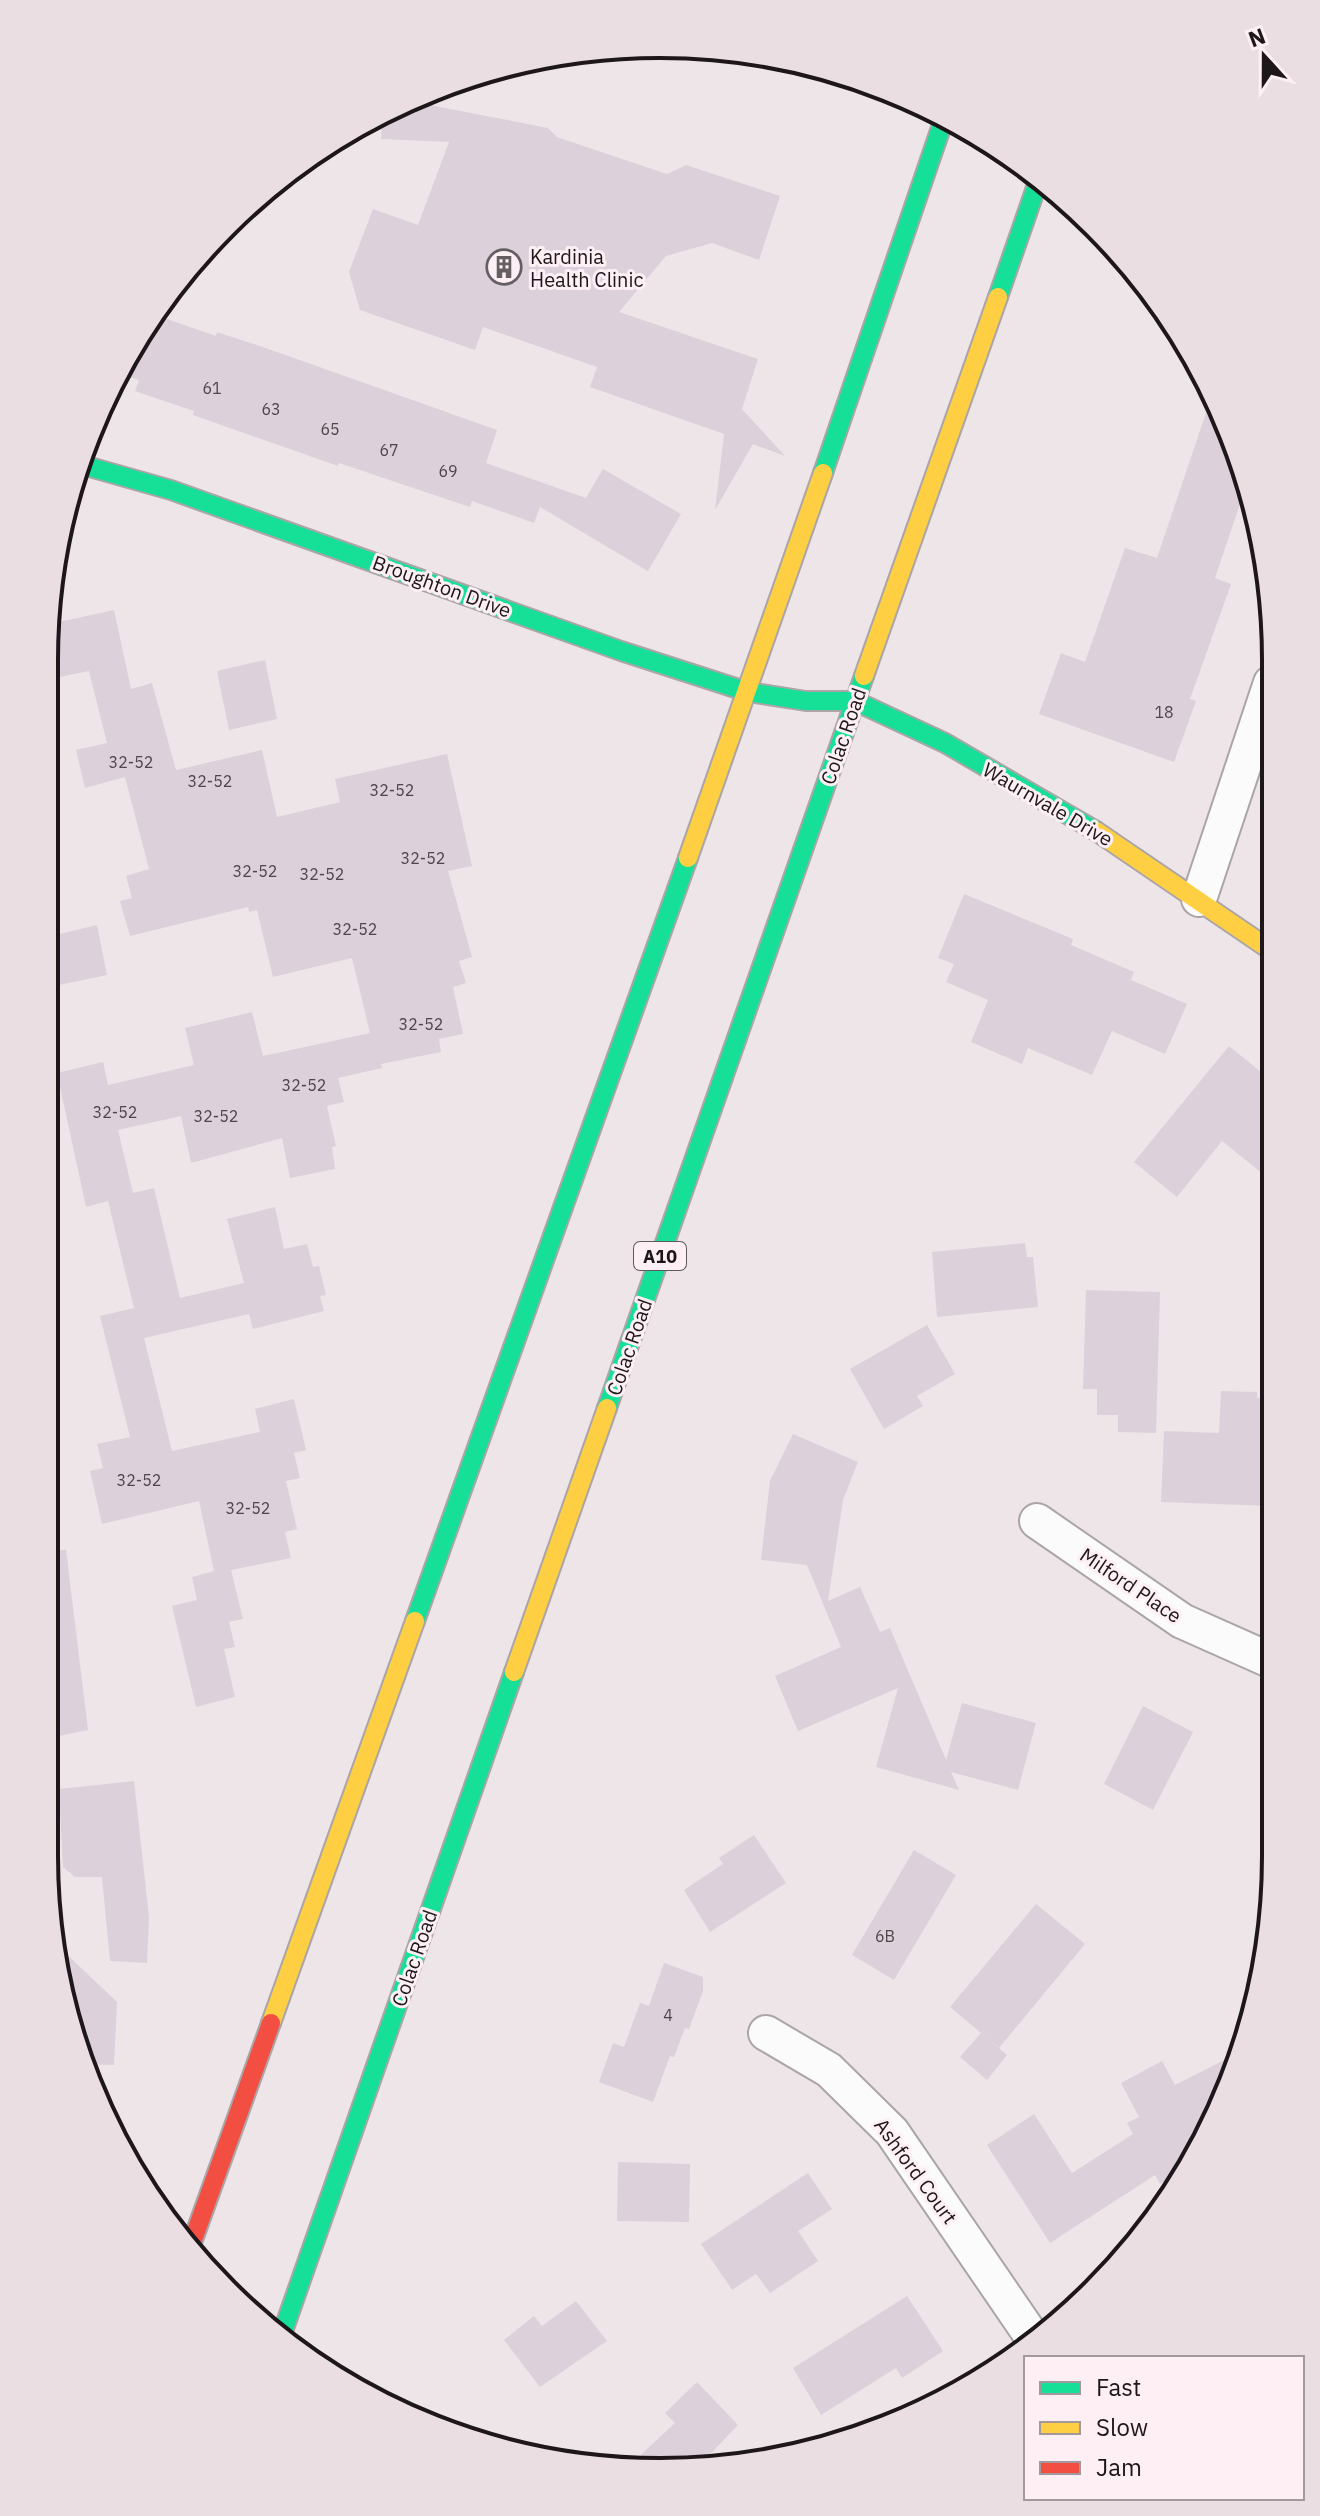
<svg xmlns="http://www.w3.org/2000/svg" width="1320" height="2516" font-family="'IBM Plex Sans',sans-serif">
  <rect width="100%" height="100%" fill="#eee5e8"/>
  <g fill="#dcd0db">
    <path d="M409 101 548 128 557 137 667 174 686 165 780 196 759 260 712 243 666 256 619 312 758 359 742 409 785 456 753 444 715 510 724 434 590 387 597 367 483 327 475 350 360 310 349 272 373 209 418 225 449 142 381 139 383 112Z"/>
    <path d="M153 314 216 336 217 332 263 347 497 430 486 463 586 498 603 469 681 514 648 571 540 507 534 523 472 501 470 507 339 463 338 466 193 415 194 411 135 391 139 380 117 373Z"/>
    <path d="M1212 395 1229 425 1246 486 1215 578 1231 584 1190 699 1196 701 1174 762 1039 714 1061 653 1085 662 1125 548 1157 558Z"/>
    <path d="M114 610 131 689 152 683 176 770 262 750 277 817 340 802 335 779 447 754 472 866 448 871 472 957 459 961 466 983 453 987 463 1034 439 1039 441 1052 381 1064 382 1068 338 1078 344 1102 327 1106 336 1146 332 1147 335 1169 290 1178 282 1138 191 1163 181 1116 118 1130 133 1193 154 1188 180 1298 244 1283 227 1219 275 1207 284 1249 307 1244 313 1267 319 1266 326 1295 320 1296 324 1311 253 1329 249 1314 144 1338 172 1451 260 1432 255 1409 294 1399 306 1450 294 1453 300 1478 286 1481 297 1529 285 1532 291 1558 231 1570 243 1619 229 1622 235 1647 224 1649 235 1697 196 1707 172 1606 197 1600 192 1577 214 1571 199 1501 102 1524 90 1471 103 1468 97 1444 130 1437 100 1316 134 1308 108 1201 86 1207 57 1073 103 1062 108 1085 194 1065 185 1028 252 1012 263 1056 370 1033 352 958 273 977 257 910 249 912 248 907 130 936 120 901 132 898 126 876 149 869 125 777 85 788 76 750 107 743 89 671 45 680V625Z"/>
    <path d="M265 660 277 719 229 730 217 671Z"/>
    <path d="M964 894 1073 939 1071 945 1134 972 1131 980 1187 1004 1165 1054 1112 1031 1092 1075 1028 1048 1022 1064 971 1042 988 1000 946 982 954 964 938 958Z"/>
    <path d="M97 925 107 975 59 985 48 937Z"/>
    <path d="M1229 1046 1272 1081 1273 1182 1222 1141 1177 1197 1134 1162Z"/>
    <path d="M1025 1243 1027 1257H1033L1038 1307 937 1317 932 1252Z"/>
    <path d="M1086 1290 1160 1292 1156 1433 1118 1432V1415H1097V1389H1083Z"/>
    <path d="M927 1325 955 1374 917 1396 923 1406 884 1429 850 1369Z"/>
    <path d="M1221 1391 1257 1392V1398H1273L1274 1506 1161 1502 1164 1431 1219 1433Z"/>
    <path d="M793 1434 858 1462 843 1500 828 1601 860 1587 880 1632 890 1628 946 1760 962 1703 1036 1723 1018 1790 951 1772 959 1790 876 1767 898 1688 798 1731 775 1676 841 1647 807 1565 761 1560 770 1481Z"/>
    <path d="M66 1550 88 1730 44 1739V1551Z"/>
    <path d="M1143 1706 1193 1732 1153 1810 1104 1784Z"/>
    <path d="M134 1781 149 1917 147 1963 110 1961 102 1877H75L63 1867 59 1789Z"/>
    <path d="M754 1835 786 1883 710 1932 684 1890 723 1864 719 1858Z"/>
    <path d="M914 1850 956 1875 894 1980 852 1955Z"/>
    <path d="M1036 1904 1085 1944 999 2048 950 2007Z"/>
    <path d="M59 1947 117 2002 114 2065 82 2064 77 2054Z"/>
    <path d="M664 1963 703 1977V1991L689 2029 685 2028 674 2057 670 2056 653 2102 599 2082 613 2043 624 2047 640 2003 649 2006Z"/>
    <path d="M981 2033 1007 2055 987 2080 960 2057Z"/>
    <path d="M1242 2051 1212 2129 1181 2173 1160 2184 1155 2175 1050 2243 987 2145 1034 2114 1072 2173 1133 2134 1127 2123 1139 2117 1121 2083 1162 2061 1175 2085Z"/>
    <path d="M618 2162 690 2164 689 2222 617 2221Z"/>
    <path d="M808 2173 832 2209 798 2231 818 2261 770 2293 756 2274 732 2290 701 2244Z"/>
    <path d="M907 2296 943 2351 902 2378 896 2368 821 2415 793 2368Z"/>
    <path d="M576 2301 607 2341 540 2387 504 2340 534 2316 542 2326Z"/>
    <path d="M697 2382 738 2425 695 2470 631 2464 675 2423 665 2413Z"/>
  </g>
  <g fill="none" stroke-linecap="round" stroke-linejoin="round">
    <defs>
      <g id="street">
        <path d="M1199 899 1271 683"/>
        <path d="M1037 1521 1182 1621 1274 1662"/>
        <path d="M766 2033 829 2070 892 2132 1035 2341"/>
      </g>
      <g id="fast">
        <path d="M998 297 1039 179"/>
        <path d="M79 464 171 490 621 651 748 692 806 701H855L945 743 1096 831"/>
        <path d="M823 473 945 116"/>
        <path d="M607 1408 864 676"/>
        <path d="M415 1621 688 858"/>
        <path d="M282 2334 514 1672"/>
      </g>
      <g id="slow">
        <path d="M864 676 998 297"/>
        <path d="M1096 831 1272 951"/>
        <path d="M688 858 823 473"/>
        <path d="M514 1672 607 1408"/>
        <path d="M271 2023 415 1621"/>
      </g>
      <path id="jam" d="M190 2248 271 2023"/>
    </defs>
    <use href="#street" stroke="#aba5a7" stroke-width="38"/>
    <use href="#fast" stroke="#aba5a7" stroke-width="22"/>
    <use href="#slow" stroke="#aba5a7" stroke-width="22"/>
    <use href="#jam" stroke="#aba5a7" stroke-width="22"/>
    <use href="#street" stroke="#fcfbfc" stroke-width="34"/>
    <use href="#fast" stroke="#16e098" stroke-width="18"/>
    <use href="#slow" stroke="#ffcf43" stroke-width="18"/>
    <use href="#jam" stroke="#f24e42" stroke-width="18"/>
  </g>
  <defs>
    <symbol id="building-ring" viewBox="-11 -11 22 22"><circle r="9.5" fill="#fdeff4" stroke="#665f62" stroke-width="1.5"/><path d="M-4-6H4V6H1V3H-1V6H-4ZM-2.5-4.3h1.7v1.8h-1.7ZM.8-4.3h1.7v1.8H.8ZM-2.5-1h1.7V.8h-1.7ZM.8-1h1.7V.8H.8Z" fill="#665f62"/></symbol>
  </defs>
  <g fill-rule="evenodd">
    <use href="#building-ring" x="484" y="247" width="40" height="40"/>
  </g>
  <g text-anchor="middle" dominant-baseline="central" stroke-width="6" stroke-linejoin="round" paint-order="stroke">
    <g font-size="16" fill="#4e464b">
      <text x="212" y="388">61</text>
      <text x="271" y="409">63</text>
      <text x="330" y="429">65</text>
      <text x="389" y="450">67</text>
      <text x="448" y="471">69</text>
      <text x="1164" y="712">18</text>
      <text x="131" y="762">32-52</text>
      <text x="210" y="781">32-52</text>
      <text x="392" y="790">32-52</text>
      <text x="423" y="858">32-52</text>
      <text x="255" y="871">32-52</text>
      <text x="322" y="874">32-52</text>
      <text x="355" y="929">32-52</text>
      <text x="421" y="1024">32-52</text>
      <text x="304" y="1085">32-52</text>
      <text x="115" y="1112">32-52</text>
      <text x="216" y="1116">32-52</text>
      <text x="139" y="1480">32-52</text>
      <text x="248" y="1508">32-52</text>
      <text x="885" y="1936">6B</text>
      <text x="668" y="2015">4</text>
    </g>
    <rect fill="#fdeff4" stroke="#60585b" stroke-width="2" x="634" y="1242" width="52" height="28" rx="6"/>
    <g font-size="18" font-weight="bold" fill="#1d171a">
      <text x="660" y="1256">A10</text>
    </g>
    <g font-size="20" fill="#1d171a" stroke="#fdeff4" text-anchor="start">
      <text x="530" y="256">Kardinia<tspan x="530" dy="23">Health Clinic</tspan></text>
    </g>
    <g font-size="20" fill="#1d171a" stroke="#fdeff4">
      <text transform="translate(442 586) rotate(20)">Broughton Drive</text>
      <text transform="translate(843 736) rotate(-71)">Colac Road</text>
      <text transform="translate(1048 804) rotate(30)">Waurnvale Drive</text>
      <text transform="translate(629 1347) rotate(-71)">Colac Road</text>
      <text transform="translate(1131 1585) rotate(34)">Milford Place</text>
      <text transform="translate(414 1958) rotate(-71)">Colac Road</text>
      <text transform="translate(916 2171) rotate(54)">Ashford Court</text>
    </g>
  </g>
  <path d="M0 0H1320V2516H0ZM660 58H660A602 602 0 0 1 1262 660V1856A602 602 0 0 1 660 2458H660A602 602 0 0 1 58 1856V660A602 602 0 0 1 660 58Z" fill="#ebdee3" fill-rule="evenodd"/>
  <path fill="none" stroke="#1d171a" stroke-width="4" d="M660 58H660A602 602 0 0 1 1262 660V1856A602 602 0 0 1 660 2458H660A602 602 0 0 1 58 1856V660A602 602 0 0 1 660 58Z"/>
  <rect x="1024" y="2356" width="280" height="144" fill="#fdeff4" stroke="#a3999d" stroke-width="2"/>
  <rect x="1040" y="2382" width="40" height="12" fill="#16e098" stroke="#a3999d" stroke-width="2"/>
  <text x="1096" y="2396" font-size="24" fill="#1d171a">Fast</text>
  <rect x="1040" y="2422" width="40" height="12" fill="#ffcf43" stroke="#a3999d" stroke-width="2"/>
  <text x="1096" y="2436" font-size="24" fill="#1d171a">Slow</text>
  <rect x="1040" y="2462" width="40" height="12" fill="#f24e42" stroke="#a3999d" stroke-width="2"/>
  <text x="1096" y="2476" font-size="24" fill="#1d171a">Jam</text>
  <g transform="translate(1264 56) rotate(339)" stroke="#fdeff4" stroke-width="6" paint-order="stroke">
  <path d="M0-6L14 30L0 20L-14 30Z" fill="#1d171a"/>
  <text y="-12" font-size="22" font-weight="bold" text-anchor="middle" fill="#1d171a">N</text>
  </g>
</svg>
